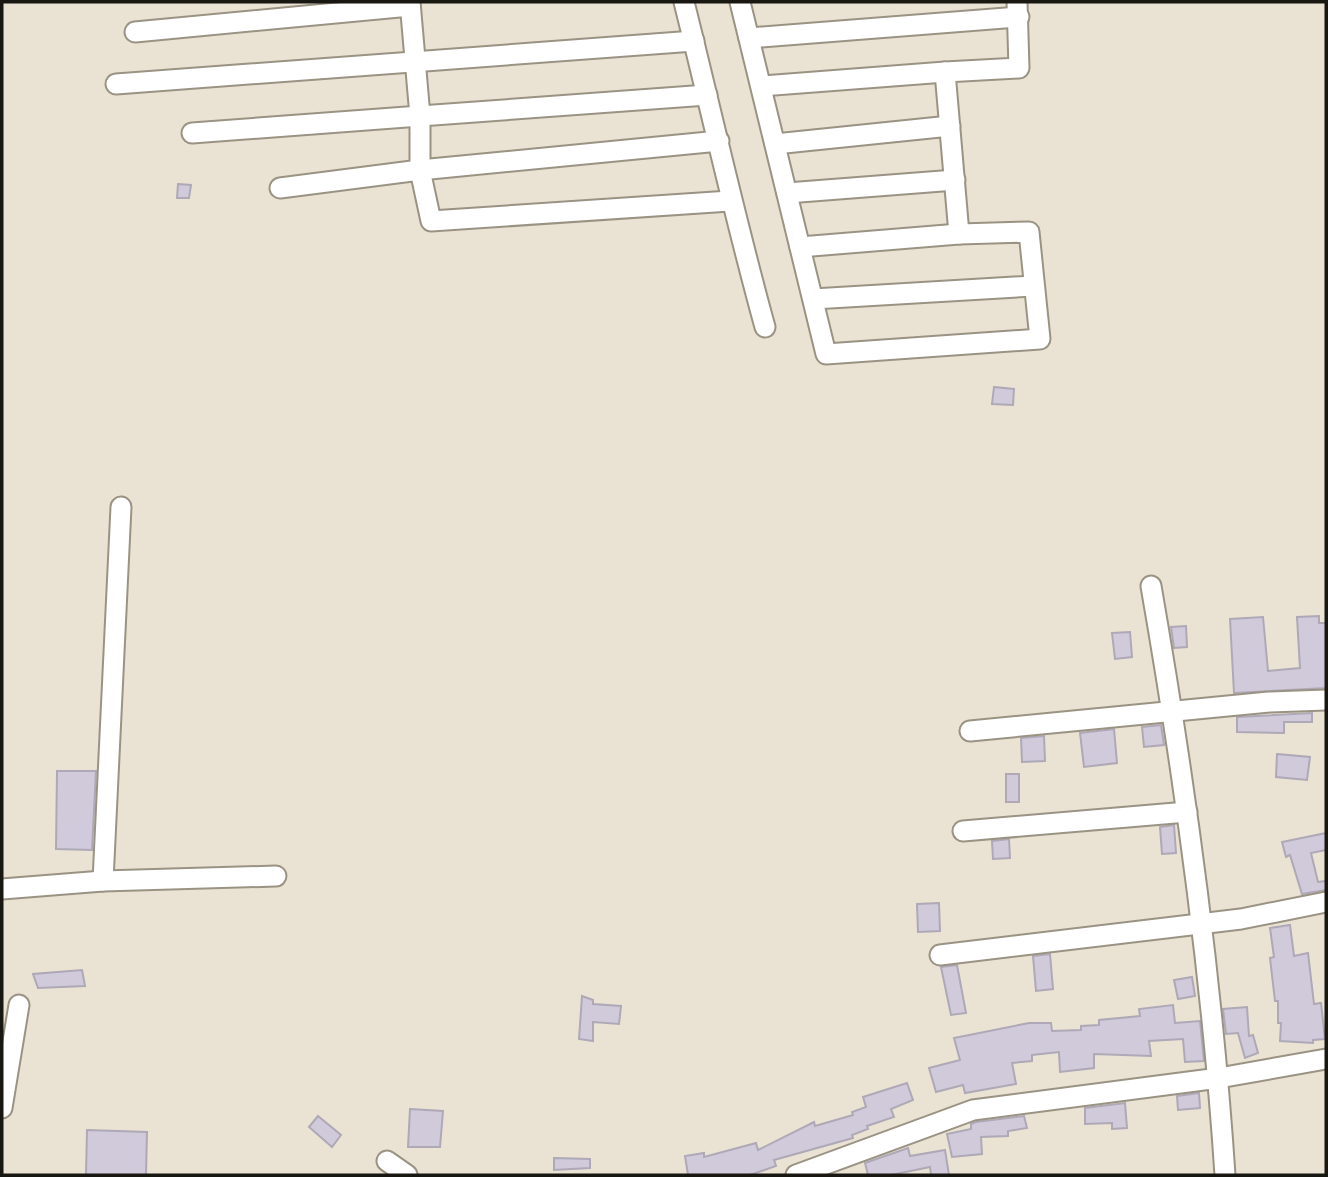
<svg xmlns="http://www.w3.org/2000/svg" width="1328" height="1177" font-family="'Source Sans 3',sans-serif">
  <rect width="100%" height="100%" fill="#eae3d3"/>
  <g fill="#d0cada" stroke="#aea8b7" stroke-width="2">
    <path d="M178 184 191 185 189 198H177Z"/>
    <path d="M994 387 1014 389 1013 405 992 404Z"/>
    <path d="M1319 616V623H1326V688L1234 693 1230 619 1263 617 1268 671 1300 668 1297 617Z"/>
    <path d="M1186 626 1187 647 1174 648 1171 627Z"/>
    <path d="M1130 632 1132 657 1115 659 1112 633Z"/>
    <path d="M1312 713V722H1284V733L1237 732V717Z"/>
    <path d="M1161 725 1164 745 1144 747 1142 727Z"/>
    <path d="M1114 729 1117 763 1084 767 1080 733Z"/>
    <path d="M1044 736 1045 761 1022 762 1021 738Z"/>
    <path d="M1277 754 1310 757 1307 780 1276 777Z"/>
    <path d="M57 771H96L92 850 56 849Z"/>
    <rect x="1006" y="774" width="13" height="28"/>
    <path d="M1174 825 1176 853 1162 854 1160 827Z"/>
    <path d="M1326 833V850L1311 853 1318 882 1326 881V890L1302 894 1290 855 1286 857 1282 842Z"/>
    <path d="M1009 839 1010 858 993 859 992 841Z"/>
    <path d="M939 903 940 931 918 932 917 904Z"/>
    <path d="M1290 925 1294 956 1308 953 1314 1004 1321 1003 1325 1039 1313 1040V1043L1280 1041 1281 1023H1278V1001H1275L1270 958 1274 957 1270 928Z"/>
    <path d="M1050 954 1053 989 1036 991 1033 956Z"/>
    <path d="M957 965 966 1013 951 1015 941 967Z"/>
    <path d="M82 970 85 986 38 988 33 974Z"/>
    <path d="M1192 977 1195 996 1178 999 1174 980Z"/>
    <path d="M582 996 593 1000V1004L621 1006 619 1024 593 1022V1041L579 1039Z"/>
    <path d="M1173 1005 1175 1023 1200 1021 1204 1061 1185 1062 1183 1039 1149 1041 1151 1056 1094 1054V1068L1060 1072 1059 1052 1032 1055V1061L1012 1063 1016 1084 965 1093 963 1085 936 1092 929 1068 960 1060 954 1038 1029 1023H1051L1052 1031 1081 1030V1026L1099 1025V1020L1140 1016 1139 1009Z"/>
    <path d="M1247 1007 1249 1036 1253 1035 1258 1053 1245 1058 1238 1033 1226 1034 1223 1009Z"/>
    <path d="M907 1083 913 1100 891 1109 894 1117 867 1126 868 1129 852 1135 853 1138 774 1160 776 1166 750 1175H688L685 1156 704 1153V1157L756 1143 758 1150 814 1122 815 1126 853 1115 852 1112 866 1107 863 1097Z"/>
    <path d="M1199 1093 1200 1108 1178 1110 1177 1096Z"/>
    <path d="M1125 1103 1127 1128 1112 1129V1123L1085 1124V1108Z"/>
    <path d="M410 1109 443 1111 440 1147H408Z"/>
    <path d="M318 1116 341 1135 332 1147 309 1127Z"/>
    <path d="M1024 1116 1027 1128 1008 1131V1136L981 1137 982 1154 952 1157 947 1134 971 1129V1124L976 1122Z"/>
    <path d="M87 1130 147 1132 146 1175H86Z"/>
    <path d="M908 1148 910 1156 945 1150 949 1175H931L930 1167 891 1175H868L865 1163Z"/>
    <path d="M554 1158 590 1159V1168L554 1170Z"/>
  </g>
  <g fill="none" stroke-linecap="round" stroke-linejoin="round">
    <defs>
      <g id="minor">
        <path d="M684 2C711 110 735 219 765 327"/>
        <path d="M740 2 826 354 1040 339 1029 232 959 234 945 72 1019 68 1017 2"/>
        <path d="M135 32 410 6"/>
        <path d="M749 38 1019 17"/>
        <path d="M116 84 694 41"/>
        <path d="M761 86 945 72"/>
        <path d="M707 95 420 116V170L719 141"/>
        <path d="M192 133 420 116 410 2"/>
        <path d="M775 144 950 126"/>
        <path d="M280 188 420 170 431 221 730 201"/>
        <path d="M787 193 955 180"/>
        <path d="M800 247 959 234"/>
        <path d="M813 299 1033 286"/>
        <path d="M1151 586C1185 781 1212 978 1225 1175"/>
        <path d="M970 731 1269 702 1326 700"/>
        <path d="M963 831 1187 812"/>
        <path d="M103 881 121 507"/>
        <path d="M2 889 103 881 276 876"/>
        <path d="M940 955 1241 919 1326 902"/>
        <path d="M2 1108 19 1005"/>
        <path d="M387 1161 407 1175"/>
        <path d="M796 1175 973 1110 1219 1078 1326 1059"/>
      </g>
    </defs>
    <use href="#minor" stroke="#9a9384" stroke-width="23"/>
    <use href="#minor" stroke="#fff" stroke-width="19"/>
  </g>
  <rect width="1328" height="1177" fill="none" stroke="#191711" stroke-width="7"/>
</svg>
